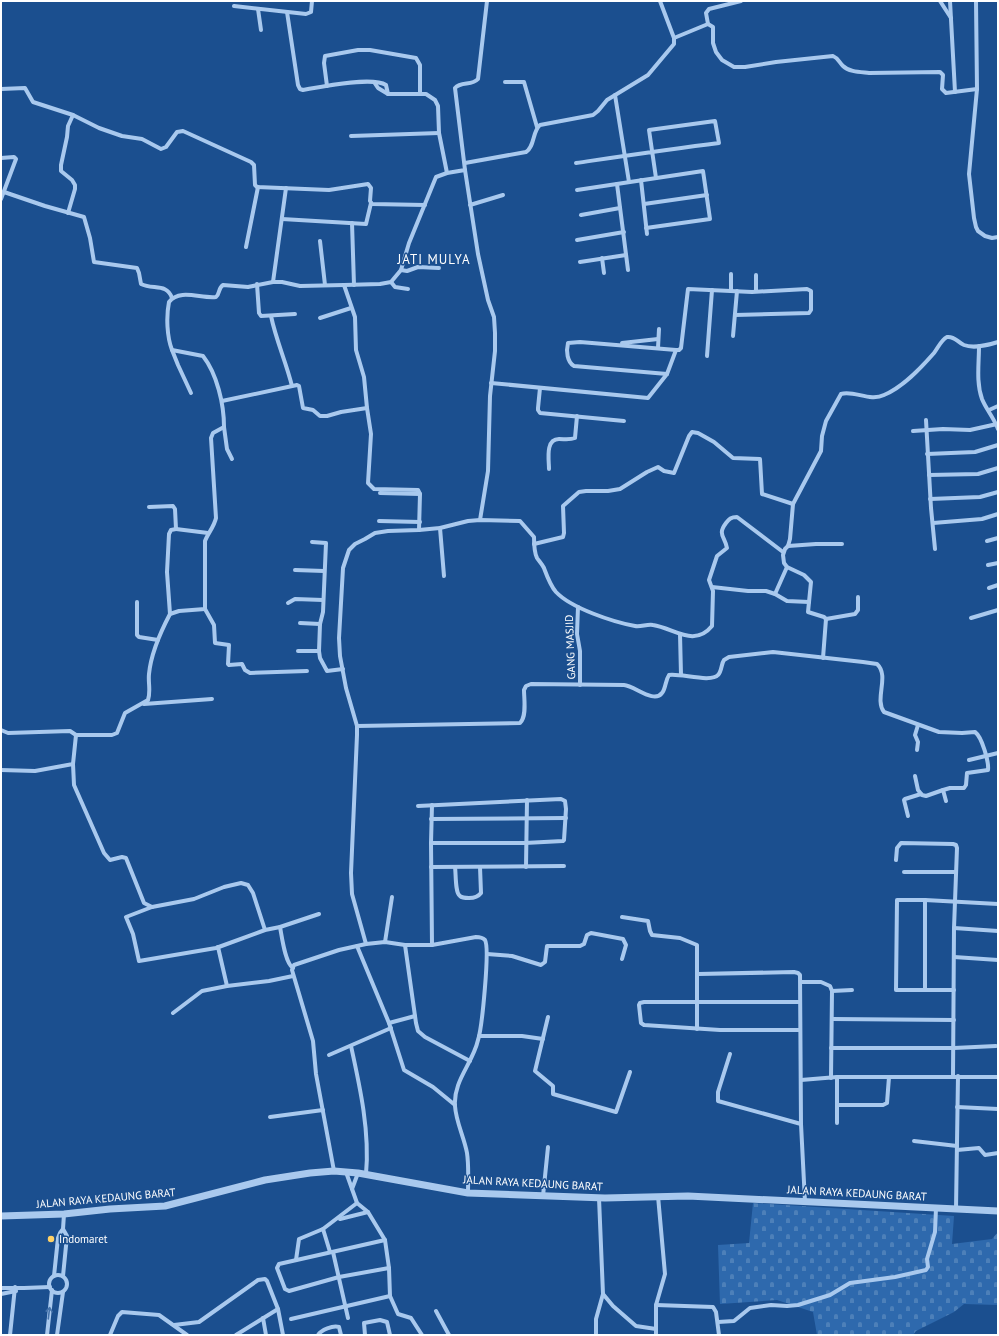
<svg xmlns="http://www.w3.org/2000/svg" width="999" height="1336" font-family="'PT Sans',sans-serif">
  <defs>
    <pattern id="cemetery-stones" width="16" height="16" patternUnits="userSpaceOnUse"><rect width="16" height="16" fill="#2e69ad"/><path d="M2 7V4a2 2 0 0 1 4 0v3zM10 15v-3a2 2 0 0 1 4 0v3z" fill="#4d80b9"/></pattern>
  </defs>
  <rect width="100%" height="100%" fill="#1b4f8f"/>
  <path fill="url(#cemetery-stones)" d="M753 1203 954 1216 952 1244 992 1239 998 1232V1305L964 1304 954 1312 916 1331 913 1335H817L813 1312 777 1300 720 1304 718 1245 749 1243Z"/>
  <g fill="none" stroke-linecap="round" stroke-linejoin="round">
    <g stroke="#a9c9ee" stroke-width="4">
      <path d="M940 1 951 18"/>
      <path d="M950 1 955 92"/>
      <path d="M976 1 977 89 969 174 974 218 976 227 978 231 985 236 992 238 998 237"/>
      <path d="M234 6 306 14 311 12 312 1"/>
      <path d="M258 9 261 30"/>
      <path d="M287 12 298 85 300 89 303 90C320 87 372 76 386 85L388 94H426L435 100 438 106 439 133 447 173"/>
      <path d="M708 24 706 13 709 9 741 1"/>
      <path d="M674 38 708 24 713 27V43L716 52 722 60 734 67H745L776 62 833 56C838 58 839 62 843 66 849 72 860 72 869 73L940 72 943 75 942 89 946 93 977 89"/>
      <path d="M374 82 378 88 388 94"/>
      <path d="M505 82H524L537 127"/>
      <path d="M327 86 324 63 325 56 358 50H370L416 58 420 65V93"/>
      <path d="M1 89 25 88 33 102 73 115"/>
      <path d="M615 95 629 182"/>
      <path d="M351 136 439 133"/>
      <path d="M1 158 14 157 16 159 1 199"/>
      <path d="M465 163 526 152C535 146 532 132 540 125L593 115 598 111 607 100 648 75 674 44V38L660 1"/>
      <path d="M576 163C624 156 671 149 719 143L715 121 649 130 656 178"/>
      <path d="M465 170 478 254 488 300 494 317 495 333V351L490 396 488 471 480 520"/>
      <path d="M641 180 647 234"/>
      <path d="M617 184 628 270"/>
      <path d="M577 190 703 171 710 219 646 228"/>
      <path d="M4 192 45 206 84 217 90 238 94 262 137 268 139 273 141 284C153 290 167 283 172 298"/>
      <path d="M644 204 707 195"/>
      <path d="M470 205 503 195"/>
      <path d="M68 213 75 189V185L72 180 61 171V165L67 137 68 126 73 115 99 128 122 136 142 139 161 149 166 147 177 132 183 131 251 162 254 165 255 185 257 187 329 190 368 184 371 188 370 201 372 204 425 205"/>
      <path d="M581 215 620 208"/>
      <path d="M282 219 366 224 371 203"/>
      <path d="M352 223 354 285"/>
      <path d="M577 240 624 232"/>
      <path d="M320 241 325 285"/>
      <path d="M246 247 258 187"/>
      <path d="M602 258 604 273"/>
      <path d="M580 262 626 255"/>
      <path d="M401 270 407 271 418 267 439 268"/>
      <path d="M273 282 286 188"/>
      <path d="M391 282 395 287 408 289"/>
      <path d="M257 284 259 313 261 316 295 314"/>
      <path d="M344 285 355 317 356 350 364 377 367 408 371 434 368 483 374 489 418 490 420 494 419 530"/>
      <path d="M731 291V274"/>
      <path d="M756 291V275"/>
      <path d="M271 316C276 340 286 362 292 386"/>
      <path d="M320 318 351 308"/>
      <path d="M733 336 737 291"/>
      <path d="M622 343 658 339"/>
      <path d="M979 346C979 364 976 382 982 399 986 409 994 418 998 429"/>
      <path d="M658 348 659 329"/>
      <path d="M172 350 178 365 191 393"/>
      <path d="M707 356 712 290"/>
      <path d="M667 374 574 366C567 362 566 351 568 343L580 342 676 350"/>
      <path d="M491 383 648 398 667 374 676 350H679L681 348 688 289 752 292 807 289 811 291V310L809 313 735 315"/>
      <path d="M540 388 538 408V410L540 413 624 421"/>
      <path d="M222 401 297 385 299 386 303 408 313 410 320 416H327L341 412 367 408"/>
      <path d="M989 410 998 406"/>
      <path d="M926 420 931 508 935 549"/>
      <path d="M224 427 227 449 232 459"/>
      <path d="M913 431 943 429 970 430 997 424"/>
      <path d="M927 454 975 452 998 445"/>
      <path d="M549 469C549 460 545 439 559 439 565 439 570 440 575 438L577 416"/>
      <path d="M929 475 978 474 998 468"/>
      <path d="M380 493 420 494"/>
      <path d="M930 499 980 497 998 492"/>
      <path d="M149 507 173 506 175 509 176 529 208 533"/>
      <path d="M379 521 420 522"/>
      <path d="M933 523 982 519 998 514"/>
      <path d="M440 528 444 576"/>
      <path d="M987 541 998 538"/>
      <path d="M312 542 326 543 323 612 320 624 319 651 320 658 327 671 343 669"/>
      <path d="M534 544 563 537 564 533 563 506 579 492 586 491H608L620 489 647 472 658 467 664 471 674 473 689 436 692 432 698 433 714 442 733 458 760 459 762 494 793 504"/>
      <path d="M788 546 816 544H842"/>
      <path d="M988 565 998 563"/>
      <path d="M295 570 324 571"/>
      <path d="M712 587 748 591H766L775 594 787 601 809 602"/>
      <path d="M989 588 998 585"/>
      <path d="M775 594 787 567"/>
      <path d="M137 602V635L139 637 158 640"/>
      <path d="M288 603 295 599 323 600"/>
      <path d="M578 607 577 634 580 651V685"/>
      <path d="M205 609 214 625 215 643 229 645 228 664 229 665 242 664 245 670 250 673 307 671"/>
      <path d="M170 614 167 572 169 534 171 530 176 529"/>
      <path d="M971 618 998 610"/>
      <path d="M826 619 855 614 858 610V597"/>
      <path d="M300 623 320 624"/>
      <path d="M680 634 681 675"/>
      <path d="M298 651H319"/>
      <path d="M823 658 826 619 824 617 808 612 811 582 804 575 787 567 784 563 783 555 785 549 788 546 790 539 793 504 821 451 822 436 826 421 841 394C854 390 870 402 884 395 903 387 920 369 934 353 938 348 941 340 947 337 955 336 957 342 964 345 974 349 988 345 998 342"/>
      <path d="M144 704 212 699"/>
      <path d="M357 726 346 688 340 656 339 638 343 568 349 550 355 544 365 539 375 533 388 531 419 530 440 528 468 521 480 520 520 521 534 537C534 543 534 552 537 558 539 561 542 564 544 568 547 576 550 585 556 592 571 608 613 622 635 626 641 627 647 624 653 625 674 628 694 648 712 626L713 591 709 580 717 556 727 548C725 536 717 535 726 523 729 519 731 517 737 517L783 552"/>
      <path d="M1 730 8 733 70 731 76 735"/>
      <path d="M917 750 918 742 915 735 918 725"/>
      <path d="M969 760 998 753"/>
      <path d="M73 764 74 785 104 853 110 860 122 857 126 858 144 903 152 907"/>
      <path d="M1 770 35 771 73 764 76 735H112L117 733 125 713 148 700C151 691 148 683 149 674 151 653 160 633 170 614L179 611 205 609V541C208 533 214 527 216 518L211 438 213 433 224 427C224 404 217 374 203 356L172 350C167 337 166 317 169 302 180 288 201 299 216 297 220 294 218 288 223 285L248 287 273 282H282L300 286 344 285 380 284 391 282 401 270 409 243 436 177 447 173 465 170 455 88C461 81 472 86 478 79L487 1"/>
      <path d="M915 776 918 790 922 795 926 796 943 790"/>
      <path d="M432 805 431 843 432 945"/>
      <path d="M418 806 561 799 565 801 566 809 564 840 563 841 525 843H431"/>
      <path d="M908 816 904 800 905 799 921 794"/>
      <path d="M431 819 566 818"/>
      <path d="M896 860 897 848 901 843 953 844 956 845 957 848 954 928 953 1076"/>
      <path d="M431 867 564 866"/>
      <path d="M455 867C456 873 455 893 460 896 462 898 466 898 469 898 474 898 478 897 481 893L480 867"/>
      <path d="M526 867 527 800"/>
      <path d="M904 872H956"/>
      <path d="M622 917 648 921 650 931 652 935 680 938 697 945V1029"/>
      <path d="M280 927C282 937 285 963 293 968"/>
      <path d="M954 928 998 931"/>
      <path d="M265 930 253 893 248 885 241 883 224 887 194 899 152 907 126 917 133 934 139 961 216 948 265 930 280 927 319 914"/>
      <path d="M385 942 392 897"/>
      <path d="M405 945 416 1023 418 1031 425 1037 470 1061"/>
      <path d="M357 946 389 1023 404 1070 433 1087 455 1105"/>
      <path d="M218 947 227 986"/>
      <path d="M487 954 512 956 541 965 545 962 547 946H580L584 944 587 935 591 933 623 939 626 945 622 959"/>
      <path d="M954 957 998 960"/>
      <path d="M698 974 794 972 798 973 800 975 801 1124 805 1202"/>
      <path d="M801 982H821L830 986 832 991 831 1078"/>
      <path d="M925 990V900"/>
      <path d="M954 990H896L897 900H925L998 904"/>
      <path d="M832 991 852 990"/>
      <path d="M800 1002H644L640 1003 639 1005 641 1023 644 1025 720 1030H800"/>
      <path d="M173 1013 202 991 227 986 269 981 293 976"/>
      <path d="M548 1017 535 1071 553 1086V1094L616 1112 630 1072"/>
      <path d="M832 1019 954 1020"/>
      <path d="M389 1023 415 1016"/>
      <path d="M479 1036H522L543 1039"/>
      <path d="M351 1046C360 1087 370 1132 366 1174"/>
      <path d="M831 1048H954L996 1046"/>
      <path d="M730 1054 718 1092V1101L801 1124"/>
      <path d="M329 1055 391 1028"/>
      <path d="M837 1077V1123"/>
      <path d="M801 1080 837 1077H998"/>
      <path d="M838 1105H883L887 1103 889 1077"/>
      <path d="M957 1107 998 1109"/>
      <path d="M270 1117 323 1110"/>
      <path d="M914 1141 957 1146"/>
      <path d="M957 1150 979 1148 985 1155 998 1153"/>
      <path d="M334 1171 316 1074 313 1041 292 970 294 965 339 950 366 944"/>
      <path d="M346 1172 357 1203 368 1212 385 1240 389 1268 390 1296 398 1314 411 1318 422 1335"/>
      <path d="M352 1189 358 1173"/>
      <path d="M468 1193C468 1180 469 1166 467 1153 464 1137 456 1122 455 1106 453 1081 473 1063 478 1040 482 1028 490 948 485 940 483 938 479 937 476 937L432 945H405L385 942 366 944 352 894 351 873 357 735V726L520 723C527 717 524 699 524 690L526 686 531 684 624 685C635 686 654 704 662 693 666 688 665 681 669 675 680 673 711 683 718 675 722 671 721 664 724 660L729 657 773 652 863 662 877 664C890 676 874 699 884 712L939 732 962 733 975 732C982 737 989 762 988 770L967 773 966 785 964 788H950L943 790 946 801"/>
      <path d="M543 1196 548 1147"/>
      <path d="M956 1209 958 1076"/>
      <path d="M340 1219 368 1212"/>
      <path d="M323 1229 330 1252"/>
      <path d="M385 1240 279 1264 277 1268 285 1289 289 1291 339 1277 389 1268"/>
      <path d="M333 1252 348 1318"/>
      <path d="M296 1260 299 1239 323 1229 357 1203"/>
      <circle cx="58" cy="1284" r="9"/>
      <path d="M54 1276 58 1238 60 1233 63 1229 64 1214"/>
      <path d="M63 1276 67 1236 63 1229"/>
      <path d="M1 1288H24L50 1287"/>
      <path d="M1 1294 16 1291"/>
      <path d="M603 1294 613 1306 636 1326 656 1329"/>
      <path d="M656 1305 713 1307 716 1312 719 1335"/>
      <path d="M436 1311 449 1335"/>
      <path d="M263 1318 266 1335"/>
      <path d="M291 1319 390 1296"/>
      <path d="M718 1322 734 1321 750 1308 771 1305 787 1306 798 1305 830 1295 850 1283 895 1277 926 1270 928 1267 927 1259 935 1232 936 1208"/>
      <path d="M174 1325 199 1322 258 1280 265 1279 267 1281 278 1309 283 1335"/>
      <path d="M10 1335 15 1287"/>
      <path d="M47 1335 52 1290"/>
      <path d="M57 1335 63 1292"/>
      <path d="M110 1335 118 1316 122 1312 159 1315 187 1335"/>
      <path d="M236 1335 278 1309"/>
      <path d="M318 1335C321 1330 333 1325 339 1327L341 1335"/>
      <path d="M365 1335 364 1323 380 1320 387 1322 390 1335"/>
      <path d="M596 1335V1319L603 1294 599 1198"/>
      <path d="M656 1335V1305L665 1274 658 1196"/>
    </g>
    <path stroke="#a9c9ee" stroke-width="7" d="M1 1216 64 1214 110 1209 165 1206 265 1180 310 1173 334 1171 358 1173 468 1193 605 1198 688 1196 998 1211"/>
  </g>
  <defs><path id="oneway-shaft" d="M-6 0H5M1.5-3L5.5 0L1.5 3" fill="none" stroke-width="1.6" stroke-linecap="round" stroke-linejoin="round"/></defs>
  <use stroke="#4674ac" href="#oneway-shaft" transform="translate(49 1313) rotate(-83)"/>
  <circle fill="#ffd166" stroke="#1b4f8f" stroke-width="1.5" cx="51" cy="1239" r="4"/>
  <g text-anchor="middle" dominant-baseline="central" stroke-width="3" stroke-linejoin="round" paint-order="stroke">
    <g font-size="11" fill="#fff" stroke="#1b4f8f">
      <text transform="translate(570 647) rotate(-92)">GANG MASJID</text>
      <text transform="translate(533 1183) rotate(3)">JALAN RAYA KEDAUNG BARAT</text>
      <text transform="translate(857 1193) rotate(3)">JALAN RAYA KEDAUNG BARAT</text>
      <text transform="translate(106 1198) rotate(-5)">JALAN RAYA KEDAUNG BARAT</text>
    </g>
    <g font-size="11" fill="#fff" stroke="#1b4f8f" text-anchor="start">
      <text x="59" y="1239">Indomaret</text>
    </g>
    <g font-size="13" letter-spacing="1" fill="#fff" stroke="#1b4f8f">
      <text x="434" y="259">JATI MULYA</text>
    </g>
  </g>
  <rect width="999" height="1336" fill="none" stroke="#ffffff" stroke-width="4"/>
</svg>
